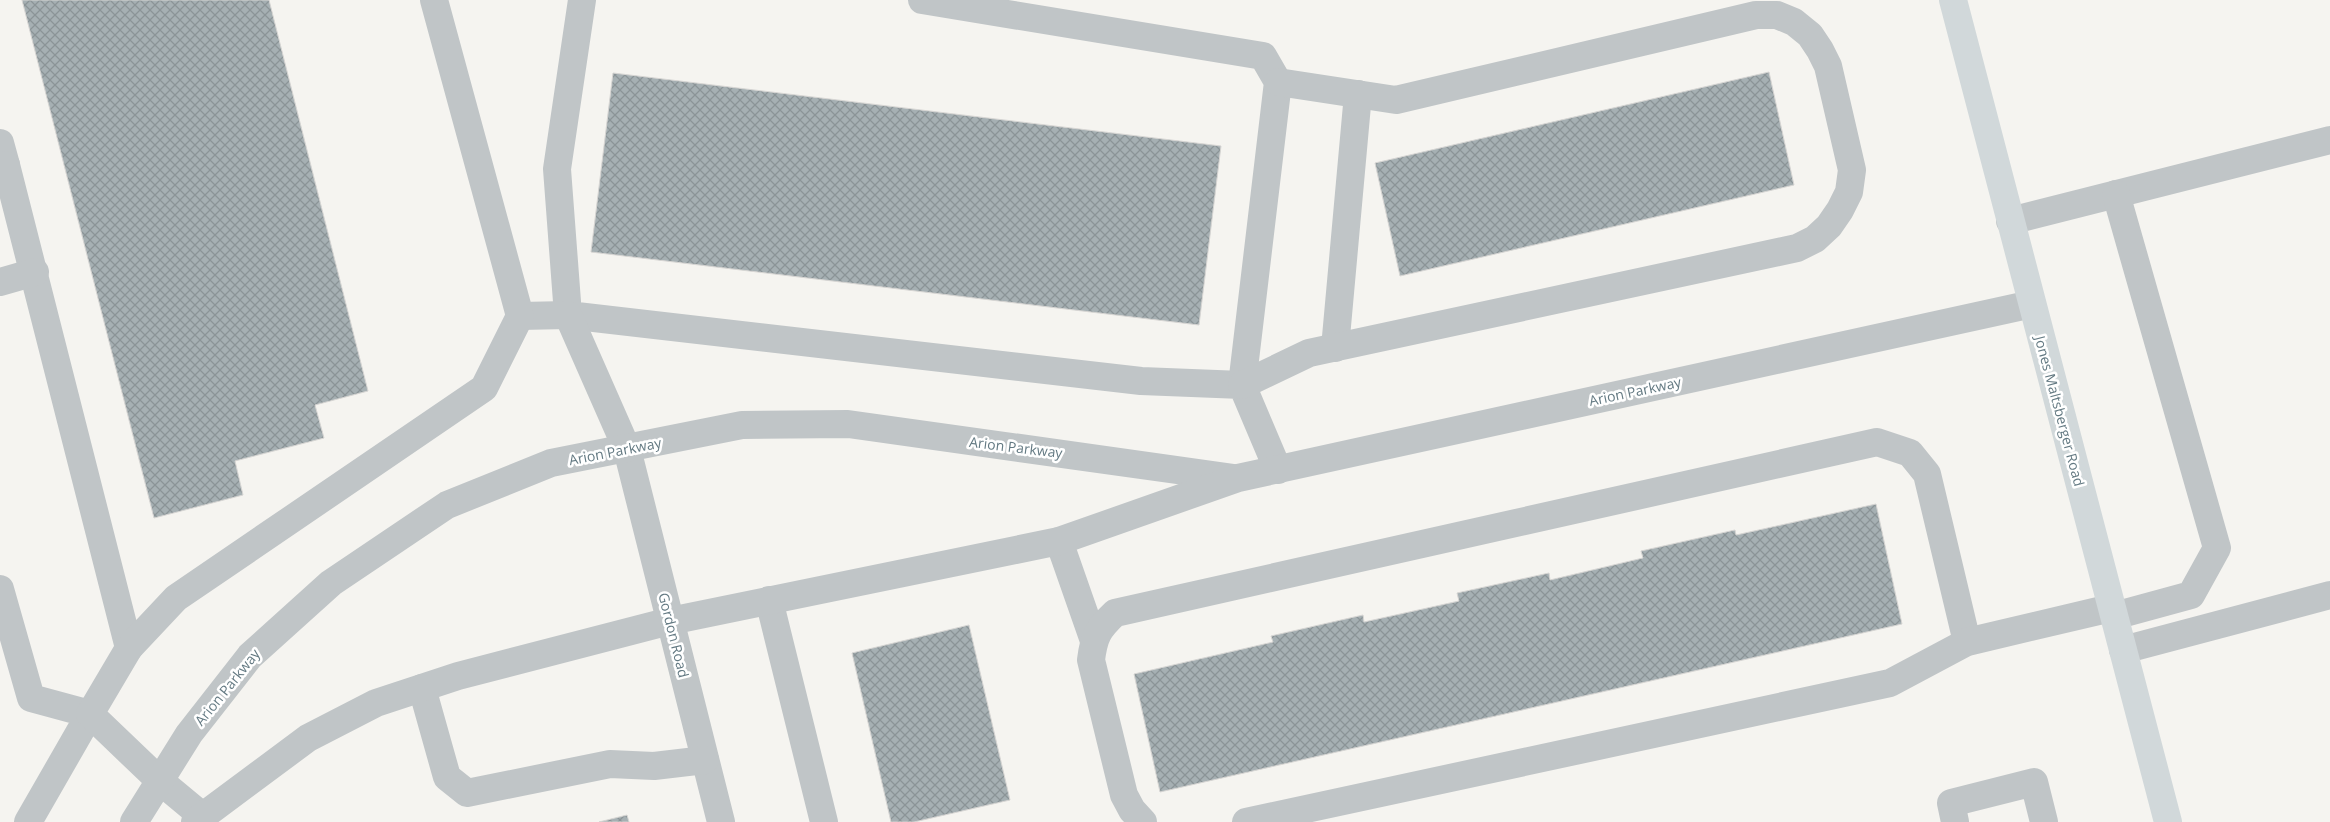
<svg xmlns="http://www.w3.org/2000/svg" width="2330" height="822" font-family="'Open Sans',sans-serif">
  <defs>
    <pattern id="building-cross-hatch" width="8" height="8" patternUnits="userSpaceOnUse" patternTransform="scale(1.25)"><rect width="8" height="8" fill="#a6b0b3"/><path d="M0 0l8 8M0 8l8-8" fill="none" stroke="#8b9497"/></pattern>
  </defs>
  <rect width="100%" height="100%" fill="#f5f4f0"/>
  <g fill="url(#building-cross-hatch)" stroke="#d6d5d3">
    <path d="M22 0H269L368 391 315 405 324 438 235 461 243 495 154 518Z"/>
    <path d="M1769 72 1794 185 1400 276 1375 163Z"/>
    <path d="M613 73 1221 146 1199 325 591 252Z"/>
    <path d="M1876 504 1902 624 1160 792 1134 674 1273 642 1271 636 1363 615 1364 622 1459 601 1457 593 1549 573 1550 580 1643 558 1641 551 1735 530 1736 535Z"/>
    <path d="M969 625 1010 800 914 822H891L852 653Z"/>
    <path d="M627 815 629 822H599Z"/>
  </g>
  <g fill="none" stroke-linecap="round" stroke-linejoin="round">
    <g stroke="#c0c5c7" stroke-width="28">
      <path d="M582 0 557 169 568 315 1141 381 1242 385 1278 470"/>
      <path d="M922 0 1263 56 1278 82 1242 385"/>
      <path d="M0 143 6 165"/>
      <path d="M0 167 6 165 129 648"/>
      <path d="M2010 221 2330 140"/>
      <path d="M0 282 35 272"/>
      <path d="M520 316 568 315 627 449 721 822"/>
      <path d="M1335 348 1358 94"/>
      <path d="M1242 385 1309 353 1797 248 1815 239 1829 226 1840 210 1849 192 1852 170 1828 66 1820 50 1810 35 1794 22 1777 15H1756L1396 100 1278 82"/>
      <path d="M1059 541 1094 641"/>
      <path d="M0 589 31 698 90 714 28 822"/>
      <path d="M769 600 824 822"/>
      <path d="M2114 616 2191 595 2217 548 2116 194"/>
      <path d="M2123 650 2330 595"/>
      <path d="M422 688 447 777 467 793 610 764 654 766 705 760"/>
      <path d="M201 815 160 781 90 714 129 648 176 598 484 388 520 316 434 0"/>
      <path d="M134 822 189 734 250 656 331 583 447 505 551 463 742 425 848 424 1234 478"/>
      <path d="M195 822 308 738 376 703 458 676 670 621 1059 541 1238 478 2032 304"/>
      <path d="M1143 822 1132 810 1124 795 1091 660C1094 636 1098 629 1115 613L1877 442 1910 453 1927 474 1967 642"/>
      <path d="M1246 822 1890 683 1967 642 2111 608"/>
      <path d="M1955 822 1951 803 2034 782 2044 822"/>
    </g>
    <path stroke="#d1d8da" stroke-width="28" d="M1953 0 2168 822"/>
  </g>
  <g text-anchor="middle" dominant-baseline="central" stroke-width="5" stroke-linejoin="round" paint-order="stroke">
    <g font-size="14" fill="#637982" stroke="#fff">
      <text transform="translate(1635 391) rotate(-12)">Arion Parkway</text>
      <text transform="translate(2060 411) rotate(75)">Jones Maltsberger Road</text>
      <text transform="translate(1016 447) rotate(7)">Arion Parkway</text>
      <text transform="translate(615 451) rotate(-11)">Arion Parkway</text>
      <text transform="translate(674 635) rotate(76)">Gordon Road</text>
      <text transform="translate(227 687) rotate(-51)">Arion Parkway</text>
    </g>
  </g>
</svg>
